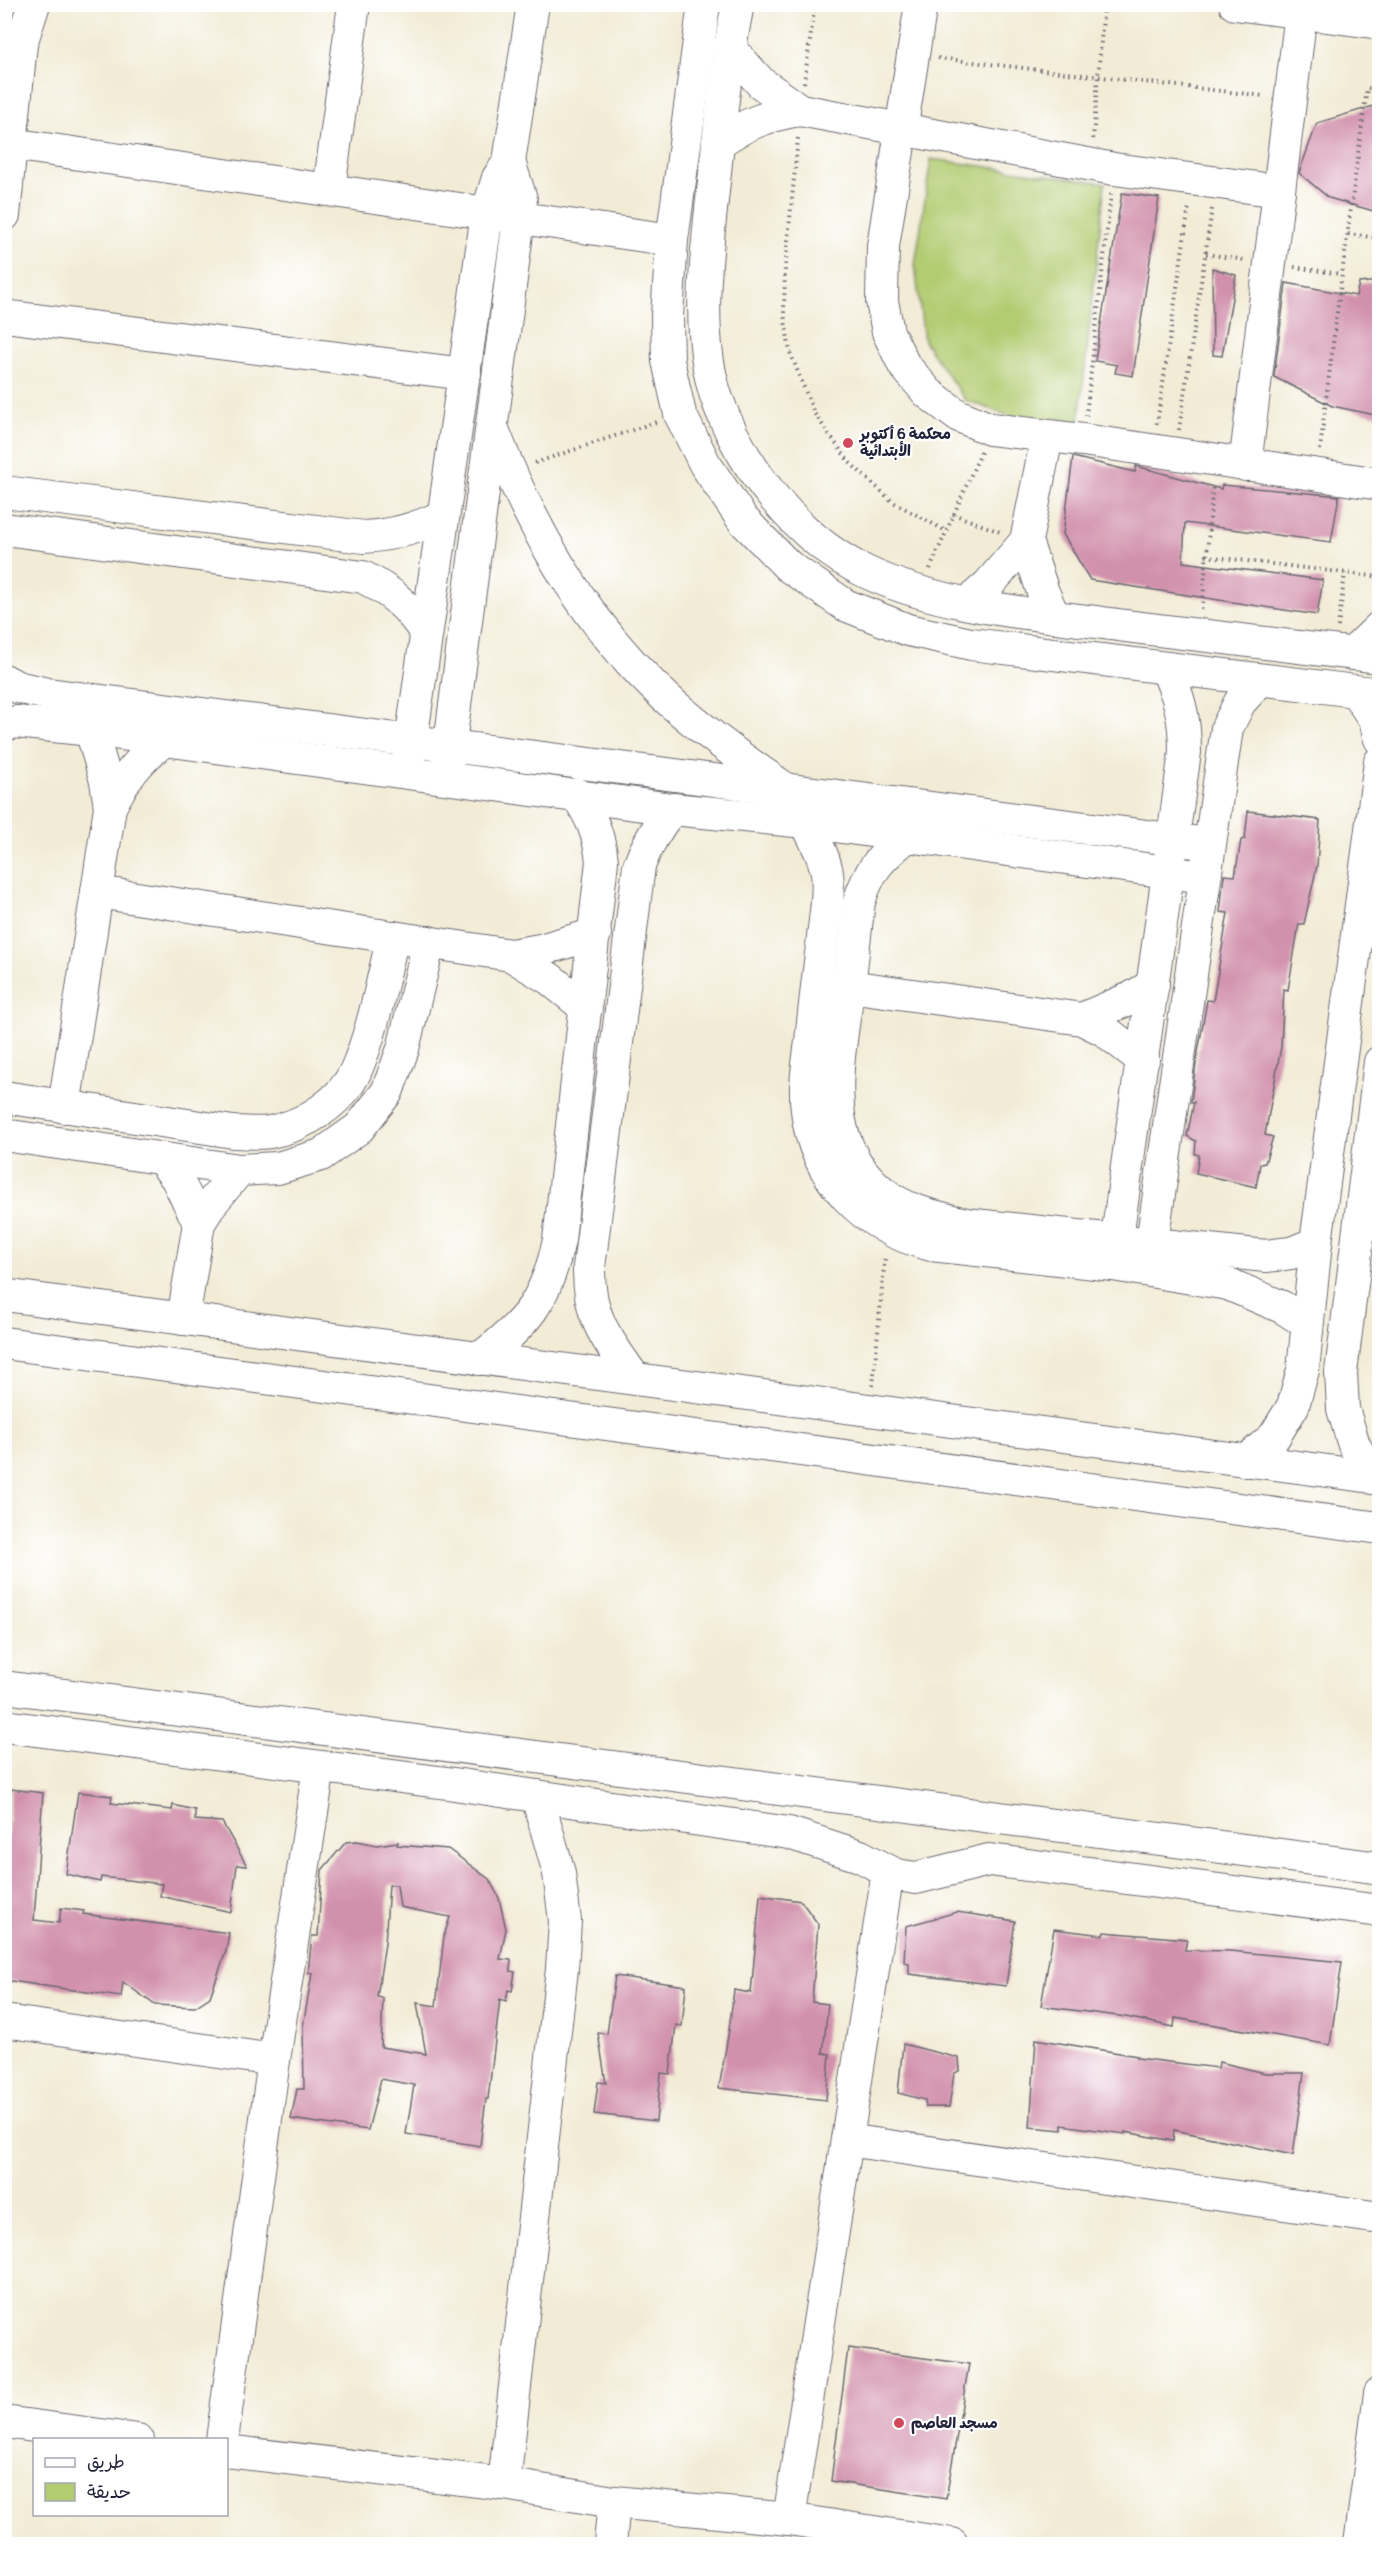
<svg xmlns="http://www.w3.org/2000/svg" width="1384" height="2549" font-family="Pangolin,'Playpen Sans Arabic',sans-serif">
  <rect width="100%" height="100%" fill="#fff"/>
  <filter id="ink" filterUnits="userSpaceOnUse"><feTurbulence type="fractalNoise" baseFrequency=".0167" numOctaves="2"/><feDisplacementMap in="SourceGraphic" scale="12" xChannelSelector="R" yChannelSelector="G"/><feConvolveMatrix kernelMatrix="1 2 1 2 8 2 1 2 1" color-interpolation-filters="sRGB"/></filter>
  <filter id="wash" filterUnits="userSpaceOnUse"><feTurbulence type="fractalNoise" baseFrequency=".008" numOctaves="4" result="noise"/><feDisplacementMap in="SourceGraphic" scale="24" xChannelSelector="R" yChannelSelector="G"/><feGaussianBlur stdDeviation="1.35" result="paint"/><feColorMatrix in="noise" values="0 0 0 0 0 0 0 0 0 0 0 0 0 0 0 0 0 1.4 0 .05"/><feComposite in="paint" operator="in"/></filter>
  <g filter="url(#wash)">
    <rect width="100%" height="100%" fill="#f2ebd5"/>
    <path fill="#b2cc72" stroke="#6a7756" stroke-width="1.5" d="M931 159 1105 183 1079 421 1009 416 965 400 924 341 915 265Z"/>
    <g id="blocks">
      <g fill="#d190ac" fill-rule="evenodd">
        <path d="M1380 104V213L1329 198 1299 173 1317 123Z"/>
        <path d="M1122 193 1159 198 1133 376 1115 373 1117 365 1095 361Z"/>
        <path d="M1212 268 1236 275 1222 356 1213 355Z"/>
        <path d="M1380 281V416L1332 406 1274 377 1286 283 1356 296 1359 283Z"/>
        <path d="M1073 457 1135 472 1136 466 1221 489 1222 485 1339 496 1331 542 1185 523 1183 562 1323 580 1317 615 1090 580 1063 534Z"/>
        <path d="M1248 811 1320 820 1317 866 1304 924H1299L1288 990 1284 989 1281 1047 1265 1135 1273 1137 1265 1163 1260 1164 1256 1187 1196 1173 1199 1155 1195 1154 1196 1141 1187 1136 1194 1102H1191L1196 1064 1207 1000 1213 1001 1228 913 1220 912 1224 875 1235 876 1241 840 1245 839Z"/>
        <path d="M11 1789 43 1793 34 1920 59 1923 61 1908 84 1911 83 1914 229 1933 226 1951 210 1997 195 2007 155 2005 123 1982 121 1997 4 1980V1878Z"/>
        <path d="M78 1792 112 1796 111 1803 172 1810 173 1805 195 1810V1820L222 1822 247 1866 237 1865 231 1912 160 1896 162 1884 101 1877 100 1882 66 1874Z"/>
        <path d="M357 1841 377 1845 398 1842 397 1845 448 1849 489 1879 499 1898 506 1929 500 1959 511 1960 510 1971 515 1972 512 1991 508 1990 506 2001 500 1999 488 2099H486L480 2146 406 2134 414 2085 381 2079 368 2130 291 2119 297 2089H304L303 2027 312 1973 308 1972 312 1936H318L322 1870 346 1842ZM389 1885H397L400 1907 450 1917 444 1936 436 2006 417 2003 426 2054 381 2047 383 1998 377 1997 385 1943Z"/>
        <path d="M760 1895 801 1901 818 1924 812 2002 828 2004 823 2053 830 2054 826 2100 719 2088 729 2030 734 1990 751 1993Z"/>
        <path d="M957 1912 1015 1921 1006 1986 909 1974V1963L904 1962 906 1926Z"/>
        <path d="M1054 1929 1103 1935 1104 1932 1187 1939 1185 1950 1230 1951 1342 1962 1330 2045 1175 2018 1174 2027 1126 2017 1041 2006Z"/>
        <path d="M615 1976 686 1986 682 2026 676 2025 670 2074 661 2073 656 2121 594 2114 598 2082 606 2083 598 2033 607 2034Z"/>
        <path d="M1036 2039 1137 2056V2058L1218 2068 1219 2062 1265 2073H1304L1293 2155 1174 2130 1173 2141 1125 2132V2134L1062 2125V2130L1030 2127Z"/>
        <path d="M903 2044 959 2058 960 2070 954 2074 949 2107H926L925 2100 898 2093Z"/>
        <path d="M848 2348 969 2364 946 2499 831 2481Z"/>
      </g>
    </g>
  </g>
  <g filter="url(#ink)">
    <use href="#blocks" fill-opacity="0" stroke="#6b6871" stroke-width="1.5"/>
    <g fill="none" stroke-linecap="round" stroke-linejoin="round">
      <defs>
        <g id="minor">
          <path d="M704 4 672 240 667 316 668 361 680 414 705 464 743 520 788 566 845 605 908 630 971 644 1380 694"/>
          <path d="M738 4C726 63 720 123 714 182 707 248 695 332 716 396 741 467 797 539 866 572 938 606 1026 613 1103 623 1195 635 1287 646 1380 657"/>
          <path d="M921 4 883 246 882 301 888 332 904 365 928 393 957 415 990 429 1083 440 1380 484"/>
          <path d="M1235 4 1380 23"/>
          <path d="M729 47 761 83 800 110"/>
          <path d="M718 143C744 124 769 115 800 110L1114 169 1279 191"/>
          <path d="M11 144 672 240"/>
          <path d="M329 190 354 4"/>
          <path d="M4 215 21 44 34 4"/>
          <path d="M4 316 465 374"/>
          <path d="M494 432C533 533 591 632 674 705 708 734 743 760 780 785"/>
          <path d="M1047 437 1026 541 1043 592 1054 617"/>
          <path d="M1245 465 1301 13"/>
          <path d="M4 492 364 537C393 535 416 529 443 516"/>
          <path d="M4 529 363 577C392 592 407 605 426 633"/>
          <path d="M968 603 989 584 1026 541"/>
          <path d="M1352 654 1380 627"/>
          <path d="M4 680 17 687 48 694 1209 844"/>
          <path d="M1356 692 1375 720 1380 739"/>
          <path d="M4 725 16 722 91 730 672 809 806 822 1204 877"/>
          <path d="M91 730 106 781 110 807"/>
          <path d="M408 762 487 214 498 178 509 162 533 4"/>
          <path d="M447 766 519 218 521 199 509 162"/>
          <path d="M806 822C814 839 824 855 827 873 830 897 824 922 822 946 818 978 814 1010 811 1042 808 1064 804 1088 807 1110 814 1179 866 1229 931 1245L1113 1265 1228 1284 1282 1307 1307 1323"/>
          <path d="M906 837C880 858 869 870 859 902 855 933 852 966 847 997 837 1071 818 1149 892 1199 914 1213 941 1218 966 1224L1266 1256 1291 1253 1316 1243"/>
          <path d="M97 892 511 955 540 950 595 934"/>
          <path d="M511 955 550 979 586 1008"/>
          <path d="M849 986 1082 1019 1104 1030 1143 1060"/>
          <path d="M1082 1019 1131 998 1153 985"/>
          <path d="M4 1097 233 1132C245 1132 259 1134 270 1132 304 1126 342 1102 356 1070 374 1028 382 981 393 937"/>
          <path d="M64 1107 110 807C125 777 138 761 164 740"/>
          <path d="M4 1135 239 1170 278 1168 321 1155 359 1128 387 1092 403 1049 429 942"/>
          <path d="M162 1159 177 1179 199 1223"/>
          <path d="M1114 1259 1185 752C1185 719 1180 698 1166 668"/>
          <path d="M1149 1263 1227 728 1240 702 1260 680"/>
          <path d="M4 1295 1380 1478"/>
          <path d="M183 1319 199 1223 211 1204 239 1170"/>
          <path d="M4 1343 1380 1528"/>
          <path d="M479 1359C527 1323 546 1301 559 1240L602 861C599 834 591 816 576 794"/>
          <path d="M635 1379C607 1339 588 1318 589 1267L639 866C647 844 657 827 672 809"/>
          <path d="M1246 1461 1274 1437 1293 1406 1303 1370 1316 1243 1380 762"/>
          <path d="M1373 1478 1354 1445 1343 1409 1341 1372 1380 1062"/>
          <path d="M4 1687 1380 1868"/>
          <path d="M4 1726 447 1783 789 1833 860 1856 896 1875 916 1878 989 1860 1380 1911"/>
          <path d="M4 2021 274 2060"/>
          <path d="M847 2140 1380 2218"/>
          <path d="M4 2422 138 2440"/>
          <path d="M222 2440 274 2060 319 1767"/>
          <path d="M226 2451 504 2484 614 2502 789 2519 952 2544"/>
          <path d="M504 2484 562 1969 565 1921 559 1873 537 1796"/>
          <path d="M789 2519 888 1871"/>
          <path d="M610 2544 614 2502"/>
          <path d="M1360 2544 1380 2393"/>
        </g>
      </defs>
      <use href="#minor" stroke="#6b6871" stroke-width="34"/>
      <g stroke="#6b6871" stroke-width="4" stroke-dasharray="1.5 4.5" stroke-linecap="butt">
        <path d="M938 58 1264 96"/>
        <path d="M804 83 815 4"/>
        <path d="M798 138 785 269 784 314 790 352 814 413 849 462 893 502 946 531"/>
        <path d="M1093 139 1104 4"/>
        <path d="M1348 234 1380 238"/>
        <path d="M1206 254 1245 260"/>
        <path d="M1294 267 1340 274"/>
        <path d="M1086 416 1111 194"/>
        <path d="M1157 424 1189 206"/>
        <path d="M1179 430 1212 209"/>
        <path d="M1320 450C1334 329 1351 209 1367 88L1380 90"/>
        <path d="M535 463 656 422"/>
        <path d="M953 514 1000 532"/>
        <path d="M1206 556 1380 577"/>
        <path d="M930 569 981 452"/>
        <path d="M1202 609 1213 485"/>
        <path d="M1338 627 1345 573"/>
        <path d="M873 1386 885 1256"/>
      </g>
      <use href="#minor" stroke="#fff" stroke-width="32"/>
    </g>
  </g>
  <g fill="#d1495b" stroke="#fff" stroke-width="2">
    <circle cx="848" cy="443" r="6"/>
    <circle cx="899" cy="2423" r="6"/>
  </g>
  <g text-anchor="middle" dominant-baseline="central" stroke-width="4.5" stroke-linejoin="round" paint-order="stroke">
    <g font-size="15" font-weight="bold" fill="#22223b" stroke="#fff" text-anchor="start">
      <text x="860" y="434">محكمة 6 أكتوبر<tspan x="860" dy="17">الأبتدائية</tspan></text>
      <text x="911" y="2423">مسجد العاصم</text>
    </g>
  </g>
  <rect width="1384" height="2549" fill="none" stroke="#fff" stroke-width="24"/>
  <rect x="33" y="2438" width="195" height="78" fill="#ffffff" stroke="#a7a7b1" stroke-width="1.5"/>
  <rect x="45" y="2458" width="30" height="9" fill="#ffffff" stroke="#a7a7b1" stroke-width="1.5"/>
  <text x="87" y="2468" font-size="18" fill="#22223b">طريق</text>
  <rect x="45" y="2483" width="30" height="18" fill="#b2cc72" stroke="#a7a7b1" stroke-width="1.5"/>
  <text x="87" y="2498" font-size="18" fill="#22223b">حديقة</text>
</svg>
